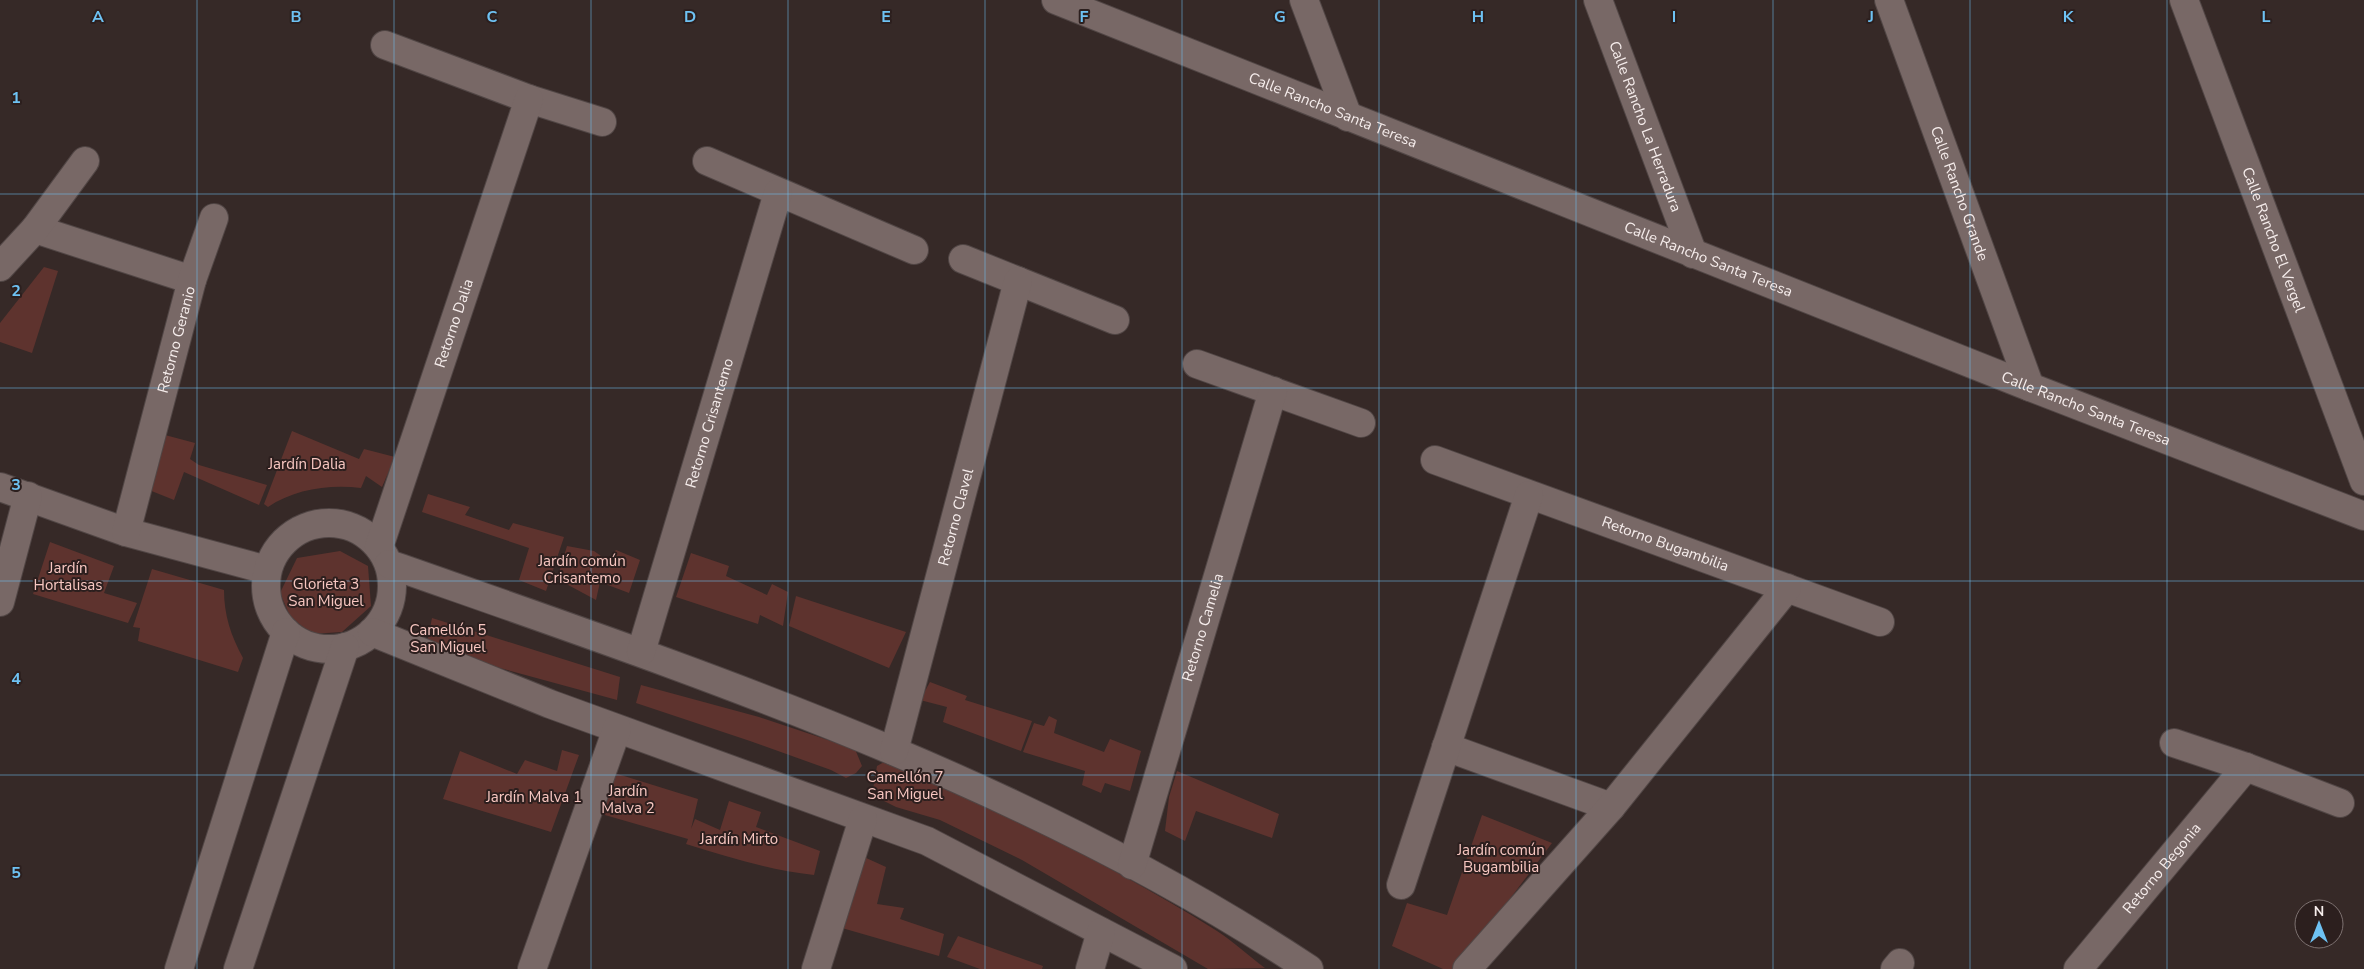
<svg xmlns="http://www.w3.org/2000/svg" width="2364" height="969" font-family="'Nunito Sans',sans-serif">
  <rect width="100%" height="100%" fill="#362927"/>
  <g fill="#5e332e">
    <path d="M44 267 58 271 32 353 0 342V323Z"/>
    <path d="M292 431 359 459 364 449 395 457 382 487 366 476 361 488C330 484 294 489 268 507L264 504Z"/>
    <path d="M165 435 195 443 190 459 199 465 267 485 259 505 184 472 174 500 149 490Z"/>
    <path d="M428 494 470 507 465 515 509 530 513 523 564 537 546 591 519 580 529 548 422 512Z"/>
    <path d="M50 542 114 566 104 593 137 603 128 623 33 594Z"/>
    <path d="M567 546 594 551 608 561 616 550 640 560 629 593 600 582 596 600 557 579Z"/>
    <path d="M340 551 368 566 371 606 342 632 311 634 290 616 280 593 297 558Z"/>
    <path d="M691 553 729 566 726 576 767 595 772 584 788 592 783 626 760 615 758 624 676 597Z"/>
    <path d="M152 569 224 590C224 615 231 636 243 658L238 672 138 641 140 628 133 627Z"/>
    <path d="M796 596 906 632 889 668 789 626Z"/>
    <path d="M432 618 620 677 617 700 426 648Z"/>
    <path d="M930 682 967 696 965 700 1032 721 1021 751 943 722 947 707 920 700Z"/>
    <path d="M641 685 759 717 855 749 862 766 856 773 846 778 831 770 750 741 636 703Z"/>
    <path d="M1049 716 1057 720 1054 733 1104 752 1110 739 1141 751 1130 791 1105 783 1101 793 1082 785 1085 771 1023 752 1034 723 1044 726Z"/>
    <path d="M562 750 579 755 551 832 443 799 460 751 517 774 525 760 557 771Z"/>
    <path d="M891 758C1001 813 1113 865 1217 931 1234 942 1249 956 1265 968L1208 969 1022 860 940 820 896 807 872 795 877 766Z"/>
    <path d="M608 771 698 799 691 829 695 819 720 830 729 801 761 812 756 827 820 851 814 875C770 870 728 857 686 844L688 839 598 813Z"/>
    <path d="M1177 771 1279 814 1272 838 1196 811 1185 841 1165 831 1169 797Z"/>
    <path d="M1482 815 1552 843 1457 969H1443L1392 946 1407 903 1447 915Z"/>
    <path d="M864 857 886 867 877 904 904 908 900 919 944 934 939 956 842 928Z"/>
    <path d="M958 936 1043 966 1042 969H980L947 957Z"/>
  </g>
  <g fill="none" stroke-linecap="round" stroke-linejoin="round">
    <defs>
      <g id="street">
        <path id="s1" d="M1056 0 2030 387 2364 516"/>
        <path d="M1304 0 1348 117"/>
        <path id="s2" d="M1598 0 1693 254"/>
        <path id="s3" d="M1889 0 2030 387"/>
        <path id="s4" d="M2184 0 2364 481"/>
        <path d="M385 45 529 99 602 122"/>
        <path d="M707 161 914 250"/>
        <path d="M35 229 192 280"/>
        <path d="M963 259 1115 320"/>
        <path d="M0 267 35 229 85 161"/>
        <path d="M1197 364 1361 423"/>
        <path id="s5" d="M1435 460 1880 622"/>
        <path d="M0 487 126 532 267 570"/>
        <circle cx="329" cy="586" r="63"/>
        <path id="s6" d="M126 532 192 280 214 218"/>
        <path id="s7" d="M379 547 529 99"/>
        <path d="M389 564C705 675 1028 782 1309 969"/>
        <path d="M0 602 28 496"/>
        <path d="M372 632 550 704 927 841 1173 969"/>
        <path id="s8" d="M641 652 778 193"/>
        <path d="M2174 743 2246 767 2340 803"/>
        <path d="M1446 747 1611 807"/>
        <path id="s9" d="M894 751 1018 281"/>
        <path id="s10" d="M1132 865 1273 391"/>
        <path d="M1401 885 1529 495"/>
        <path d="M179 969 286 632"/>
        <path d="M238 969 345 647"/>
        <path d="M532 969 617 729"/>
        <path d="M816 969 863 819"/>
        <path d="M1090 969 1101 932"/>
        <path d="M1467 969 1611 807 1787 588"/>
        <path d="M1895 969 1900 963"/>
        <path id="s11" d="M2078 969 2246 767"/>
      </g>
    </defs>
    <use href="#street" stroke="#514645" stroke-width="30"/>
    <use href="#street" stroke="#786866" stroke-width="28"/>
  </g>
  <path fill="none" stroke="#6ec2f3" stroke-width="1" stroke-opacity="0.55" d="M197 0V969M394 0V969M591 0V969M788 0V969M985 0V969M1182 0V969M1379 0V969M1576 0V969M1773 0V969M1970 0V969M2167 0V969M0 194H2364M0 388H2364M0 581H2364M0 775H2364"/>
  <g text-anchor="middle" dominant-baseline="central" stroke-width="4" stroke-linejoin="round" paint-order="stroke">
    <g font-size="15" fill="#f6edec" stroke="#2c1f1e">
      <text stroke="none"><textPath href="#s1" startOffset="298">Calle Rancho Santa Teresa</textPath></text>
      <text stroke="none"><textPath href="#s2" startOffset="135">Calle Rancho La Herradura</textPath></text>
      <text stroke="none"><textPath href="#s3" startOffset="206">Calle Rancho Grande</textPath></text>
      <text stroke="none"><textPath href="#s4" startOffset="256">Calle Rancho El Vergel</textPath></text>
      <text stroke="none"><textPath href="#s1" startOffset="702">Calle Rancho Santa Teresa</textPath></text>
      <text stroke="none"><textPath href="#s7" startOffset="236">Retorno Dalia</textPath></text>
      <text stroke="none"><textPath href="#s6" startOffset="199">Retorno Geranio</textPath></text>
      <text stroke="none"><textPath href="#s1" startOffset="1108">Calle Rancho Santa Teresa</textPath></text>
      <text stroke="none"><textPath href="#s8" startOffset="239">Retorno Crisantemo</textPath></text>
      <text stroke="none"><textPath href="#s9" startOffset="242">Retorno Clavel</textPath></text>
      <text stroke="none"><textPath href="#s5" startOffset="245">Retorno Bugambilia</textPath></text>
      <text stroke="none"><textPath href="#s10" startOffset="248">Retorno Camelia</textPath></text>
      <text stroke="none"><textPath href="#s11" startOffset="131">Retorno Begonia</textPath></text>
    </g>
    <g font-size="15" fill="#f8c7c1" stroke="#2c1f1e">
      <text x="307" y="464">Jardín Dalia</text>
      <text x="582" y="561">Jardín común<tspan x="582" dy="17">Crisantemo</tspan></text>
      <text x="68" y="568">Jardín<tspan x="68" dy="17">Hortalisas</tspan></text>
      <text x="326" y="584">Glorieta 3<tspan x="326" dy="17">San Miguel</tspan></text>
      <text x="448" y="630">Camellón 5<tspan x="448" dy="17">San Miguel</tspan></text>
      <text x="905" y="777">Camellón 7<tspan x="905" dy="17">San Miguel</tspan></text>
      <text x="628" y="791">Jardín<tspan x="628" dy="17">Malva 2</tspan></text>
      <text x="534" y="797">Jardín Malva 1</text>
      <text x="739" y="839">Jardín Mirto</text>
      <text x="1501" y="850">Jardín común<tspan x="1501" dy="17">Bugambilia</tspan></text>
    </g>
  </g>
  <g font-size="16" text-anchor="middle" font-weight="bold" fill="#6ec2f3" stroke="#2c1f1e" stroke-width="4" stroke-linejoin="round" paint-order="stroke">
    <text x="98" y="22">A</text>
    <text x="296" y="22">B</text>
    <text x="492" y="22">C</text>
    <text x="690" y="22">D</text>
    <text x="886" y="22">E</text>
    <text x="1084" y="22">F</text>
    <text x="1280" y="22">G</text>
    <text x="1478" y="22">H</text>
    <text x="1674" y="22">I</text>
    <text x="1871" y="22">J</text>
    <text x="2068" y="22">K</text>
    <text x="2266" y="22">L</text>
    <text x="16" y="103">1</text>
    <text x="16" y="296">2</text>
    <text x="16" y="490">3</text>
    <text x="16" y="684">4</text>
    <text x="16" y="878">5</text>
  </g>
  <g transform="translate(2319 924)"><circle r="24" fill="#2c1f1e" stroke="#7d7170"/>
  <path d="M0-4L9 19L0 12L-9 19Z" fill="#6ec2f3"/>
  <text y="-8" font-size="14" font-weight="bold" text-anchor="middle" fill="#f6edec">N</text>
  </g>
</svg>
